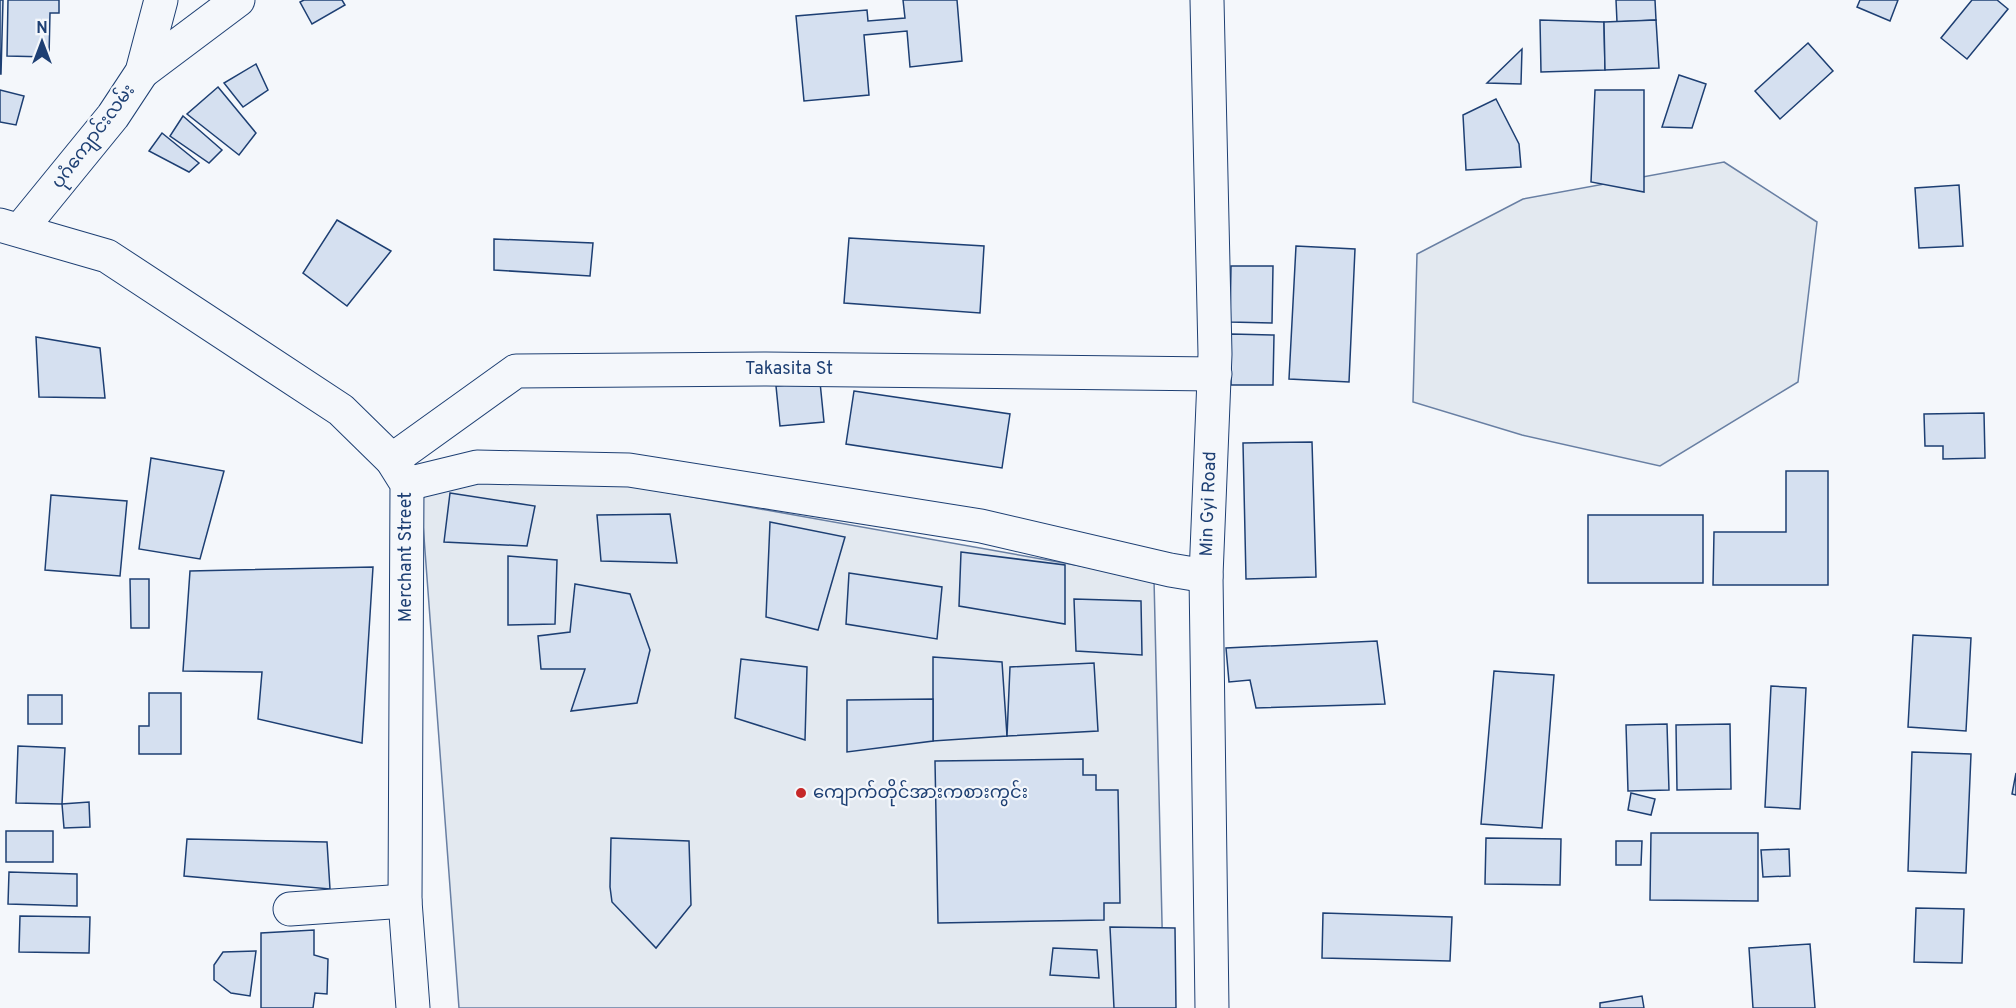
<svg xmlns="http://www.w3.org/2000/svg" width="2016" height="1008" font-family="Overpass,'Noto Sans Myanmar',sans-serif">
  <rect width="100%" height="100%" fill="#f4f7fb"/>
  <g fill="#e3e9f0" stroke="#687fa3" stroke-width="1.5">
    <path d="M1724 162 1817 222 1798 382 1660 466 1522 435 1413 402 1417 254 1523 199Z"/>
    <path d="M462 456 1154 579 1164 1008H459L421 497Z"/>
  </g>
  <g fill="#d5e0f0" stroke="#1d3f73" stroke-width="1.5">
    <path d="M0 0H3L1 74H0Z"/>
    <path d="M8 0H59V13H50L49 57 7 56Z"/>
    <path d="M304 0H342L345 5 312 24 300 2Z"/>
    <path d="M903 0H957L962 61 910 67 907 31 864 35 869 95 804 101 796 16 867 10 868 21 905 18Z"/>
    <path d="M1616 0H1655L1656 20 1617 22Z"/>
    <path d="M1860 0H1898L1890 21 1857 7Z"/>
    <path d="M1972 0H1997L2008 9 1967 59 1941 38Z"/>
    <path d="M1540 20 1604 22 1605 70 1541 72Z"/>
    <path d="M1656 20 1659 68 1605 70 1604 22Z"/>
    <path d="M1808 43 1833 71 1780 119 1755 91Z"/>
    <path d="M1522 49 1521 84 1487 83Z"/>
    <path d="M256 64 268 90 243 107 224 83Z"/>
    <path d="M1679 75 1706 84 1692 128 1662 127Z"/>
    <path d="M218 87 256 133 239 155 187 114Z"/>
    <path d="M0 90 24 96 16 125 0 122Z"/>
    <path d="M1595 90H1644V192L1591 182Z"/>
    <path d="M1496 99 1519 144 1521 167 1466 170 1463 115Z"/>
    <path d="M183 116 222 150 209 163 170 136Z"/>
    <path d="M162 133 199 163 189 172 149 151Z"/>
    <path d="M1959 185 1963 246 1919 248 1915 188Z"/>
    <path d="M337 220 391 251 347 306 303 273Z"/>
    <path d="M849 238 984 246 980 313 844 303Z"/>
    <path d="M494 239 593 243 590 276 494 270Z"/>
    <path d="M1296 246 1355 249 1349 382 1289 379Z"/>
    <path d="M1231 266H1273L1272 323 1230 322Z"/>
    <path d="M1231 334 1274 335 1273 385H1231Z"/>
    <path d="M36 337 100 348 105 398 39 397Z"/>
    <path d="M820 382 824 422 780 426 776 386Z"/>
    <path d="M854 391 1010 414 1002 468 846 444Z"/>
    <path d="M1984 413 1985 458 1943 459V446H1925L1924 414Z"/>
    <path d="M1312 442 1316 577 1246 579 1243 443Z"/>
    <path d="M151 458 224 471 200 559 139 549Z"/>
    <path d="M1786 471H1828V585H1713L1714 532H1786Z"/>
    <path d="M450 493 535 506 527 546 444 542Z"/>
    <path d="M51 495 127 501 120 576 45 570Z"/>
    <path d="M670 514 677 563 601 561 597 515Z"/>
    <rect x="1588" y="515" width="115" height="68"/>
    <path d="M770 522 845 537 818 630 766 617Z"/>
    <path d="M961 552 1065 565V624L959 606Z"/>
    <path d="M508 556 557 560 555 624 508 625Z"/>
    <path d="M373 567 362 743 258 719 262 672 183 671 190 571Z"/>
    <path d="M849 573 942 587 937 639 846 624Z"/>
    <path d="M130 579H149V628H131Z"/>
    <path d="M575 584 630 594 650 650 637 703 571 711 585 669H541L538 636 570 632Z"/>
    <path d="M1074 599 1141 601 1142 655 1076 651Z"/>
    <path d="M1913 635 1971 638 1966 731 1908 727Z"/>
    <path d="M1377 641 1385 704 1256 708 1250 680 1229 682 1226 648Z"/>
    <path d="M933 657 1002 662 1007 736 933 741Z"/>
    <path d="M741 659 807 667 805 740 735 718Z"/>
    <path d="M1094 663 1098 731 1007 736 1010 667Z"/>
    <path d="M1494 671 1554 675 1542 828 1481 824Z"/>
    <path d="M1771 686 1806 688 1800 809 1765 807Z"/>
    <path d="M149 693H181V754H139V726H149Z"/>
    <rect x="28" y="695" width="34" height="29"/>
    <path d="M933 699V741L847 752V700Z"/>
    <path d="M1667 724 1669 790 1628 791 1626 725Z"/>
    <path d="M1730 724 1731 789 1677 790 1676 725Z"/>
    <path d="M18 746 65 748 62 804 16 803Z"/>
    <path d="M1912 752 1971 754 1966 873 1908 871Z"/>
    <path d="M1083 759V775H1096V790H1118L1120 903H1104V920L938 923 935 761Z"/>
    <path d="M2016 773V795L2012 794Z"/>
    <path d="M1631 793 1655 799 1651 815 1628 810Z"/>
    <path d="M89 802 90 827 64 828 62 804Z"/>
    <rect x="6" y="831" width="47" height="31"/>
    <path d="M1651 833H1758V901L1650 900Z"/>
    <path d="M611 838 689 841 691 905 656 948 612 902 610 887Z"/>
    <path d="M1486 838 1561 839 1560 885 1485 884Z"/>
    <path d="M187 839 327 842 330 889 184 876Z"/>
    <path d="M1616 841H1642L1641 865H1616Z"/>
    <path d="M1789 849 1790 876 1763 877 1761 850Z"/>
    <path d="M9 872 77 874V906L8 904Z"/>
    <path d="M1916 908 1964 909 1962 963 1914 962Z"/>
    <path d="M1323 913 1452 917 1450 961 1322 958Z"/>
    <path d="M20 916 90 917 89 953 19 952Z"/>
    <path d="M1110 927 1175 928 1176 1008H1114Z"/>
    <path d="M314 930V955L328 959 327 994 315 993 313 1008H261V933Z"/>
    <path d="M1810 944 1815 1008H1753L1749 948Z"/>
    <path d="M1053 948 1097 950 1099 978 1050 975Z"/>
    <path d="M256 951 250 996 231 993 214 980V965L223 952Z"/>
    <path d="M1642 996 1644 1008H1600V1003Z"/>
  </g>
  <g fill="none" stroke-linecap="round" stroke-linejoin="round">
    <defs>
      <g id="minor">
        <path d="M142 72 238 0"/>
        <path d="M20 230 113 116 142 72 161 0"/>
        <path d="M392 460 516 371 766 369 1215 374"/>
        <path d="M407 484 477 467 629 470 981 526 1170 570 1206 576"/>
        <path d="M290 909 405 901"/>
      </g>
      <g id="major">
        <path d="M1207 0 1215 354 1206 576 1212 1008"/>
        <path d="M0 225 107 256 341 410 392 460 407 484 405 901 413 1008"/>
      </g>
    </defs>
    <use href="#minor" stroke="#1d3f73" stroke-width="35"/>
    <use href="#major" stroke="#1d3f73" stroke-width="35"/>
    <use href="#minor" stroke="#f4f7fb" stroke-width="33"/>
    <use href="#major" stroke="#f4f7fb" stroke-width="33"/>
  </g>
  <circle fill="#c62828" stroke="#f4f7fb" stroke-width="2" cx="801" cy="793" r="6"/>
  <g text-anchor="middle" dominant-baseline="central" stroke-width="4.5" stroke-linejoin="round" paint-order="stroke">
    <g font-size="18" fill="#1d3f73" stroke="#f4f7fb">
      <text transform="translate(94 137) rotate(-53)">ပုဂံကျောင်းလမ်း</text>
      <text x="789" y="369">Takasita St</text>
      <text transform="translate(1209 504) rotate(-88)">Min Gyi Road</text>
      <text transform="translate(406 557) rotate(-90)">Merchant Street</text>
    </g>
    <g font-size="18" fill="#1d3f73" stroke="#f4f7fb" text-anchor="start">
      <text x="813" y="793">ကျောက်တိုင်အားကစားကွင်း</text>
    </g>
  </g>
  <g transform="translate(42 42)" stroke="#f4f7fb" stroke-width="4.5" paint-order="stroke">
  <path d="M0-4.5L10 22L0 15L-10 22Z" fill="#1d3f73"/>
  <text y="-9" font-size="16" font-weight="bold" text-anchor="middle" fill="#1d3f73">N</text>
  </g>
</svg>
